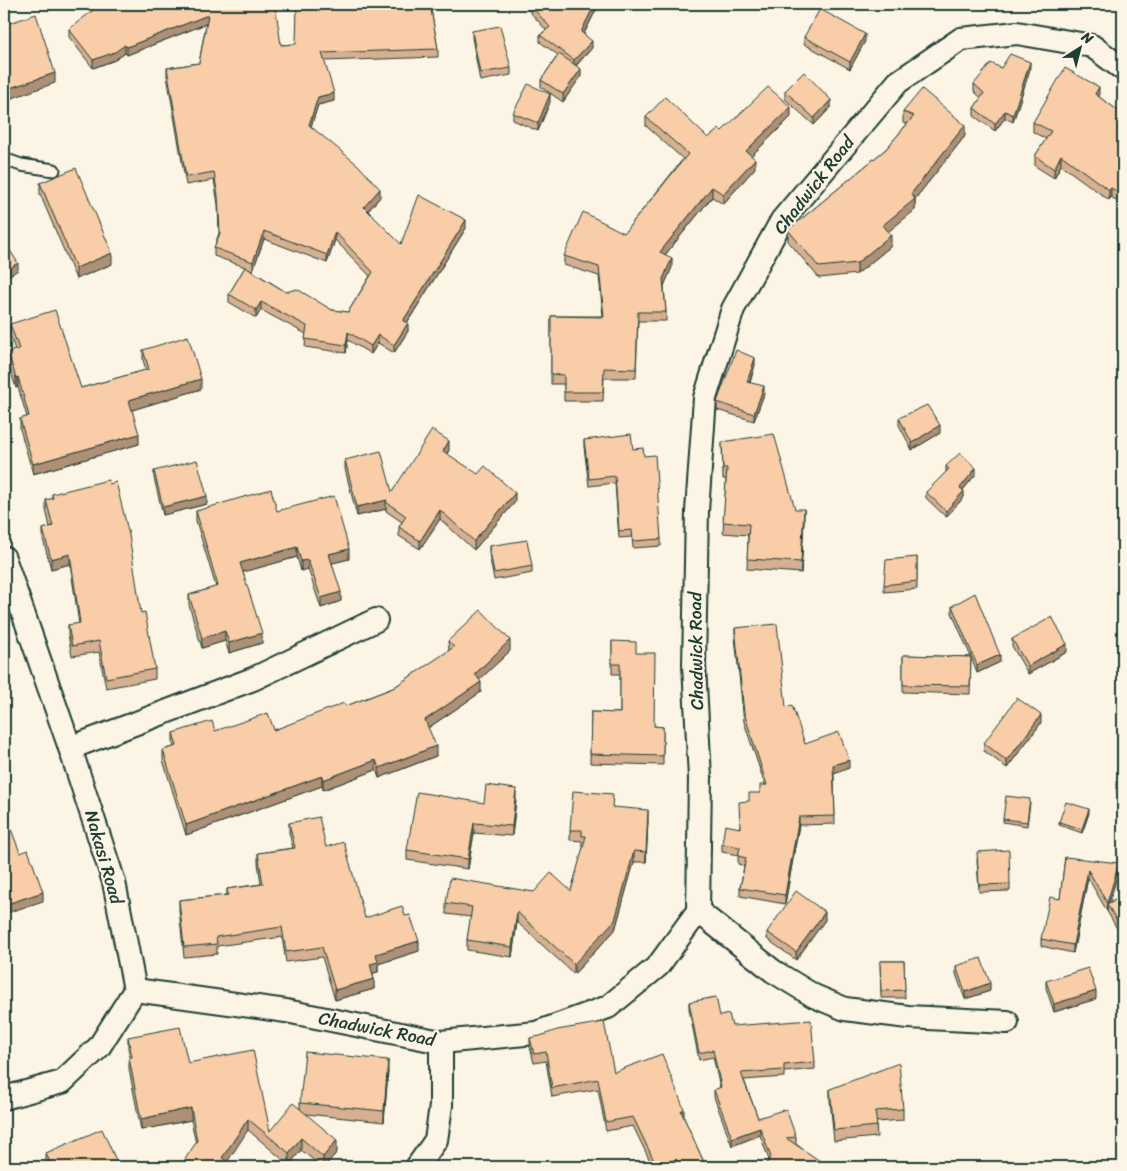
<svg xmlns="http://www.w3.org/2000/svg" width="1127" height="1171" font-family="Sriracha,sans-serif">
  <rect width="100%" height="100%" fill="#fcf5e5"/>
  <filter id="ink" filterUnits="userSpaceOnUse"><feTurbulence type="fractalNoise" baseFrequency=".02" numOctaves="2"/><feDisplacementMap in="SourceGraphic" scale="10" xChannelSelector="R" yChannelSelector="G"/><feConvolveMatrix kernelMatrix="1 2 1 2 8 2 1 2 1" color-interpolation-filters="sRGB"/></filter>
  <g filter="url(#ink)">
    <g fill="none" stroke-linecap="round" stroke-linejoin="round">
      <defs>
        <path id="service" d="M4 159 21 165 54 170"/>
        <g id="minor">
          <path d="M4 558 70 748 114 882 135 990 99 1047 62 1082 4 1098"/>
          <path d="M70 748 253 679 376 620"/>
          <path d="M698 911 773 971 814 996 845 1009 908 1017 1007 1022"/>
          <path d="M135 990 286 1011 441 1042 536 1033 608 1007 658 966 698 911 700 778 694 665 697 511 705 398 733 309 782 220 898 82 961 39 1017 33 1092 46 1123 69"/>
          <path d="M417 1167 436 1140 441 1106V1042"/>
        </g>
      </defs>
      <use href="#service" stroke="#1f3d34" stroke-width="15"/>
      <use href="#minor" stroke="#1f3d34" stroke-width="26"/>
      <use href="#service" stroke="#fcf5e5" stroke-width="11"/>
      <use href="#minor" stroke="#fcf5e5" stroke-width="22"/>
    </g>
    <g fill="#d6b090" stroke="#1f3d34" fill-rule="evenodd">
      <path d="M400 4H430L438 49V57L324 61 334 101 318 105 311 126 380 197 368 211 401 244 466 228 407 323 408 331 394 353 378 343 371 354 348 340 346 353 305 347 306 334 261 310 256 318 229 302V294L245 267 214 256V248L219 233 218 204 214 180 186 185 167 76V68L199 63 206 24 127 55 125 53 115 60 93 68 69 37V29L249 7 281 45 296 44 358 8ZM264 239 327 263 335 240 370 276 348 312 332 310 286 292 249 269 253 270Z"/>
      <path d="M523 4H599L584 34 592 48 576 66 581 76 563 102 541 87V80L558 55 540 42V35L546 30Z"/>
      <path d="M793 4H802L799 8Z"/>
      <path d="M1123 19V29L1122 28V21Z"/>
      <path d="M472 31 511 68V75L480 81 472 38Z"/>
      <path d="M804 37 865 41 850 69 804 44Z"/>
      <path d="M1001 68 1030 69 1013 122 1005 118 995 131 974 116V108L981 98 974 91V84Z"/>
      <path d="M785 91 831 107 814 125 785 99Z"/>
      <path d="M1099 97 1123 114V205L1111 197 1109 200 1061 165 1054 178 1035 166V156L1046 139 1033 132V122Z"/>
      <path d="M550 102 538 131 513 120V113Z"/>
      <path d="M903 112 965 136 915 199V210L888 231 891 246 857 274 819 278 788 241V230L886 149 907 124 903 123Z"/>
      <path d="M646 117 708 138 722 131 791 117 751 156 755 168 723 204 712 197 665 255 672 267 664 286 666 312V321H638L636 378H604L603 401H564V384H551V316H603L599 276 564 265V256L624 233 683 159 646 126Z"/>
      <path d="M40 183 112 264 76 279 40 194Z"/>
      <path d="M10 324 81 388 146 370 143 360V350L201 389 132 410 139 444 33 474 20 429V419L27 417 18 387 16 388 8 363V352L15 350 10 335Z"/>
      <path d="M755 365 750 383 764 394 754 421 717 410V402Z"/>
      <path d="M899 418 940 433 912 450 899 425Z"/>
      <path d="M584 440 633 449 661 539V546L633 548 632 537 619 538 615 483 589 486 584 447Z"/>
      <path d="M722 442 795 509 804 520 801 573 747 569 748 535 723 533 726 479H723Z"/>
      <path d="M449 450 447 454 515 502 474 550 440 519 420 549 399 536V527L402 522 386 511V509L357 516 345 469V460L392 492Z"/>
      <path d="M946 466 976 474 963 490 964 497 946 517 926 498V492L946 472Z"/>
      <path d="M154 471 207 504 163 515 154 478Z"/>
      <path d="M52 494 141 613 155 669V679L106 688 99 652 72 656 68 635V625L79 624 70 564 51 569 43 539V529L50 527 46 510V500L52 499Z"/>
      <path d="M196 511H277L349 559 332 563 341 601 321 608 308 569 301 571 297 557 243 572 262 643 229 653 225 641 202 648 189 605V595L216 587 196 521Z"/>
      <path d="M489 546 532 566V573L494 580 489 554Z"/>
      <path d="M917 557V589L884 592V585Z"/>
      <path d="M952 606 1000 662 977 673 971 657 970 694 903 692V655L971 657 952 613Z"/>
      <path d="M735 628 786 707 805 744 849 768 834 773 835 824 799 825 785 904 740 896V888L744 866 738 864V855L722 852V844L739 828 749 801 760 793 765 785 744 722 735 637Z"/>
      <path d="M1012 639 1067 652 1028 674 1012 646Z"/>
      <path d="M448 641 510 651 479 680 481 692 428 728 436 756 379 778 376 770 323 790 322 786 186 835 163 760V750L174 747 173 743V733L274 730 346 706 393 688 449 651Z"/>
      <path d="M612 641 636 653 654 726 663 727V765L590 763 591 712 620 713V674H612Z"/>
      <path d="M1041 723 1007 768 984 751V743Z"/>
      <path d="M516 799 512 836 474 833 468 869 407 860V850L484 803Z"/>
      <path d="M1030 803 1027 826 1003 822V819Z"/>
      <path d="M613 807 648 820 646 862H634L615 930 574 974 517 922 512 957 467 950V940L471 917 446 914V903L534 892 571 891 584 846H582V841L570 840V830Z"/>
      <path d="M1089 813 1082 833 1059 825V822Z"/>
      <path d="M289 823 326 847 365 918 405 916 419 951 378 964V972L373 973 374 989 335 1000 322 957 286 962 282 937 217 946V954L184 957 179 910V900L227 895V889L261 884 258 863V853L293 848 289 833Z"/>
      <path d="M1065 857 1119 871 1109 902 1123 895V939L1088 878 1073 953 1041 946V939L1060 899Z"/>
      <path d="M977 859 1010 884V891L979 892Z"/>
      <path d="M825 920 796 960 767 939V932Z"/>
      <path d="M880 961H904L905 998H881Z"/>
      <path d="M956 966 990 991 965 999 956 974Z"/>
      <path d="M1046 981 1096 999 1054 1012 1046 988Z"/>
      <path d="M689 1002 720 1016 732 1026 815 1062V1069L784 1072V1077L744 1080 758 1118 796 1137V1144L826 1167 769 1160 760 1135 732 1146 714 1097V1090L720 1088 713 1057 699 1060 689 1009Z"/>
      <path d="M128 1037 188 1063 270 1131 300 1109V1103L388 1071 384 1122 306 1114 337 1152 324 1167H322L301 1150 289 1165 248 1130 196 1144 191 1120 141 1130 129 1069V1058H130L128 1049Z"/>
      <path d="M530 1038 614 1072 684 1118 706 1167H653L633 1126 606 1131 598 1089 552 1097 546 1061 534 1063 530 1047Z"/>
      <path d="M830 1089 903 1109V1120L876 1122 877 1137 834 1141 830 1100Z"/>
      <path d="M46 1153 119 1167H48L46 1164Z"/>
    </g>
    <g fill="#ae9076" stroke="#1f3d34">
      <path d="M595 4H599L581 39V32Z"/>
      <path d="M947 4H954L947 6Z"/>
      <path d="M208 15V23L127 55V47Z"/>
      <path d="M865 34V41L850 69V62Z"/>
      <path d="M592 41V48L574 67V60Z"/>
      <path d="M125 45V53L115 60 93 68V60Z"/>
      <path d="M1030 62V69L1013 122V115Z"/>
      <path d="M581 69V76L563 102V94Z"/>
      <path d="M55 73V83L4 101V90Z"/>
      <path d="M1099 87V97L1095 94Z"/>
      <path d="M334 93V101L318 105 309 133V125L318 97Z"/>
      <path d="M550 94V102L538 131V123Z"/>
      <path d="M831 100V107L814 125V118Z"/>
      <path d="M791 107V117L746 161V151Z"/>
      <path d="M1005 111V118L995 131V124Z"/>
      <path d="M965 125V136L915 199V210L883 236V225L911 194Z"/>
      <path d="M1061 155V165L1054 178V169Z"/>
      <path d="M755 159V168L723 204V194Z"/>
      <path d="M712 187V197L660 261V252Z"/>
      <path d="M1111 188V197L1109 200V190Z"/>
      <path d="M380 189V197L364 215V207Z"/>
      <path d="M466 220V228L403 329V321Z"/>
      <path d="M264 231V239L253 270V262Z"/>
      <path d="M335 232V240L327 263V255Z"/>
      <path d="M891 235V246L857 274V263Z"/>
      <path d="M112 253V264L76 279V268Z"/>
      <path d="M672 258V267L663 288V279Z"/>
      <path d="M18 263V270L4 279V272Z"/>
      <path d="M261 302V310L256 318V310Z"/>
      <path d="M408 323V331L394 353V345Z"/>
      <path d="M348 332V340L346 353V345Z"/>
      <path d="M378 335V343L371 354V346Z"/>
      <path d="M755 358V365L747 390V382Z"/>
      <path d="M18 377V387L16 388V378Z"/>
      <path d="M201 379V389L129 411V400Z"/>
      <path d="M764 386V394L754 421V414Z"/>
      <path d="M940 425V433L912 450V443Z"/>
      <path d="M139 434V444L33 474V464Z"/>
      <path d="M449 441V450L443 460V451Z"/>
      <path d="M976 468V474L960 493V488Z"/>
      <path d="M964 491V497L946 517V511Z"/>
      <path d="M515 493V502L474 550V541Z"/>
      <path d="M207 496V504L163 515V507Z"/>
      <path d="M387 500 386 502V509L357 516V507Z"/>
      <path d="M804 509V520L801 573V562Z"/>
      <path d="M440 510V519L420 549V541Z"/>
      <path d="M297 547V557L240 573V563Z"/>
      <path d="M349 549V559L329 564V554Z"/>
      <path d="M70 554V564L51 569V559Z"/>
      <path d="M308 560V569L301 571V561Z"/>
      <path d="M341 592V601L321 608V598Z"/>
      <path d="M225 631V641L202 648V638Z"/>
      <path d="M262 633V643L229 653V643Z"/>
      <path d="M510 640V651L475 684V674Z"/>
      <path d="M1067 644V652L1028 674V666Z"/>
      <path d="M1000 655V662L977 673V665Z"/>
      <path d="M481 682V692L425 730V720Z"/>
      <path d="M1041 715V723L1007 768V761Z"/>
      <path d="M436 746V756L379 778V768Z"/>
      <path d="M376 760V770L323 790V780Z"/>
      <path d="M849 760V768L833 773V765Z"/>
      <path d="M322 776V786L186 835V825Z"/>
      <path d="M516 789V799L512 836V826Z"/>
      <path d="M1089 809V813L1082 833V829Z"/>
      <path d="M648 810V820L646 862V852Z"/>
      <path d="M799 817V825L785 904V895Z"/>
      <path d="M474 823V833L468 869V859Z"/>
      <path d="M634 851V862L615 930 574 974V964Z"/>
      <path d="M1119 863V871L1108 906 1107 904V911V903Z"/>
      <path d="M1088 870V878L1073 953V945Z"/>
      <path d="M43 892V901L4 914V905Z"/>
      <path d="M517 912V922L512 957V947Z"/>
      <path d="M825 912V920L796 960V952Z"/>
      <path d="M419 941V951L378 964V972L370 974V964L376 954Z"/>
      <path d="M374 979V989L335 1000V990Z"/>
      <path d="M990 983V991L965 999V992Z"/>
      <path d="M1096 991V999L1054 1012V1004Z"/>
      <path d="M388 1060V1071L384 1122V1111Z"/>
      <path d="M191 1108V1120L141 1130V1119Z"/>
      <path d="M684 1109V1119L681 1111Z"/>
      <path d="M248 1119V1130L224 1167 222 1158Z"/>
      <path d="M760 1128V1135L732 1146V1138Z"/>
      <path d="M301 1138V1150L289 1165V1153Z"/>
      <path d="M337 1140V1152L324 1167H323V1157Z"/>
      <path d="M676 1159V1167H658Z"/>
    </g>
    <g fill="#f9cda8" stroke="#1f3d34">
      <path d="M101 4H248L249 7 258 4H275L281 45 296 44 297 4H357L358 8 401 4H430L438 49 322 53 334 93 318 97 309 125 358 165 380 189 364 207 401 244 419 195 466 220 403 321 408 323 394 345 378 335 371 346 348 332 346 345 305 339 307 326 261 302 256 310 229 294 245 267 286 292 297 289 332 310 348 312 373 272 335 232 327 255 264 231 253 262 214 248 220 233 218 196 214 172 186 177 167 68 199 63 208 15 127 47 125 45 115 52 93 60 69 29Z"/>
      <path d="M529 4H595L581 32 592 41 574 60 540 35 550 27Z"/>
      <path d="M820 9 865 34 850 62 804 37Z"/>
      <path d="M36 14 55 73 4 90V25Z"/>
      <path d="M500 26 511 68 480 73 472 31Z"/>
      <path d="M559 54 581 69 563 94 541 80Z"/>
      <path d="M1010 54 1030 62 1013 115 1005 111 995 124 974 108 984 93 974 84 991 63 1001 68Z"/>
      <path d="M1065 68 1099 87 1095 94 1123 114V195L1111 188 1109 190 1061 155 1054 169 1035 156 1051 131 1033 122Z"/>
      <path d="M804 72 831 100 814 118 785 91Z"/>
      <path d="M528 84 550 94 538 123 513 113Z"/>
      <path d="M768 87 791 107 746 151 755 159 723 194 712 187 660 252 672 258 663 279 666 312H638L636 369 604 368 603 392H564V375L551 374V316L604 317 599 267 564 256 583 212 624 233 688 154 646 117 665 97 708 138 719 129 722 131Z"/>
      <path d="M922 89 965 125 911 194 915 199 883 225 891 235 857 263 819 267 788 230 886 149 914 116 903 112Z"/>
      <path d="M76 168 112 253 76 268 40 183Z"/>
      <path d="M4 241 18 263 4 272Z"/>
      <path d="M55 310 81 388 149 369 143 350 188 336 201 379 129 400 139 434 33 464 20 419 29 416 18 377 16 378 8 352 19 349 10 324Z"/>
      <path d="M736 350 755 358 747 382 764 386 754 414 717 402Z"/>
      <path d="M927 405 940 425 912 443 899 418Z"/>
      <path d="M432 430 449 441 443 451 478 474 485 466 515 493 474 541 440 510 420 541 399 527 406 516 386 502 387 500 357 507 345 460 381 451 392 492Z"/>
      <path d="M631 434 633 449 643 448 644 456 655 455 661 539 633 541 632 530 619 531 615 476 589 479 584 440Z"/>
      <path d="M774 434 795 509H804L801 562 747 559 749 524 723 522 727 468H723L722 442Z"/>
      <path d="M960 453 976 468 960 488 964 491 946 511 926 492 949 469 946 466Z"/>
      <path d="M197 460 207 496 163 507 154 471Z"/>
      <path d="M108 480 109 484 116 482 129 535 141 613 145 612 155 669 106 678 99 641 72 646 68 625 80 623 70 554 51 559 43 529 53 526 46 500 53 498 52 494Z"/>
      <path d="M271 489 277 511 334 496 349 549 329 554 341 592 321 598 308 560 301 561 297 547 240 563 262 633 229 643 225 631 202 638 189 595 218 586 196 511Z"/>
      <path d="M527 540 532 566 494 573 489 546Z"/>
      <path d="M917 557V581L884 585 886 560Z"/>
      <path d="M975 593 1000 655 977 665 952 606Z"/>
      <path d="M481 610 510 640 475 674 481 682 425 720 436 746 379 768 376 760 323 780 322 776 186 825 163 750 177 746 173 733 212 721 215 731 268 713 274 730 344 703 346 706 393 688 454 647 448 641Z"/>
      <path d="M1052 617 1067 644 1028 666 1012 639Z"/>
      <path d="M777 624 786 707 792 705 805 744 839 732 849 760 833 765 835 816 799 817 785 895 740 888 746 858 738 856 740 847 722 844 725 825 740 828 739 802 749 801V793H760V785H767L744 713 735 628Z"/>
      <path d="M612 641 636 642V653H655L654 726 663 727V756L590 754 591 712 620 713V664H612Z"/>
      <path d="M903 655 971 657 970 686 903 685Z"/>
      <path d="M1017 698 1041 715 1007 761 984 743Z"/>
      <path d="M486 785 516 789 512 826 474 823 468 859 407 850 417 792 484 803Z"/>
      <path d="M573 791 613 794 612 807 648 810 646 852 634 851 615 920 574 964 517 912 512 947 467 940 472 907 446 903 450 878 534 892 551 873 571 891 586 836H582V830H570Z"/>
      <path d="M1006 796 1030 799 1027 822 1003 819Z"/>
      <path d="M1066 802 1089 809 1082 829 1059 822Z"/>
      <path d="M4 810 20 853 28 850 43 892 4 905Z"/>
      <path d="M319 817 326 847 344 842 365 918 402 906 405 916 410 915 419 941 376 954 378 962 370 964 374 979 335 990 322 947 286 952 282 927 216 937 217 944 184 947 179 900 228 895 227 889 263 884 258 853 295 848 289 823Z"/>
      <path d="M1009 850 1010 884 979 885 977 852Z"/>
      <path d="M1065 857 1119 863 1107 903 1088 870 1073 945 1041 939 1050 897 1060 899Z"/>
      <path d="M796 891 825 912 796 952 767 932Z"/>
      <path d="M1123 895V931L1107 904Z"/>
      <path d="M981 958 990 983 965 992 956 966Z"/>
      <path d="M880 961H904L905 990 881 991Z"/>
      <path d="M1088 968 1096 991 1054 1004 1046 981Z"/>
      <path d="M716 997 720 1016 729 1014 732 1026 811 1020 815 1062 784 1065V1070L741 1073 758 1118 786 1109 796 1137 786 1138 826 1165 825 1167H764L771 1157 760 1128 732 1138 714 1090 721 1087 713 1050 699 1053 689 1002Z"/>
      <path d="M604 1022 614 1072 662 1054 684 1109 681 1111 706 1167H680L676 1159 657 1167 633 1117 606 1122 598 1079 552 1088 546 1052 534 1054 530 1038 540 1036 557 1030Z"/>
      <path d="M180 1027 188 1063 253 1050 270 1131 293 1103 337 1140 323 1157 301 1138 289 1153 248 1119 222 1158 237 1167H180L197 1141 191 1108 141 1119 129 1058 132 1057 128 1037Z"/>
      <path d="M305 1052 388 1060 384 1111 300 1103Z"/>
      <path d="M899 1063 903 1109 875 1111 877 1126 834 1130 830 1089Z"/>
      <path d="M102 1129 119 1167H52L46 1153Z"/>
      <path d="M516 1163 518 1167H507Z"/>
    </g>
  </g>
  <g text-anchor="middle" dominant-baseline="central" stroke-width="4.5" stroke-linejoin="round" paint-order="stroke">
    <g font-size="18" fill="#1f3d34" stroke="#fcf5e5">
      <text transform="translate(814 185) rotate(-52)">Chadwick Road</text>
      <text transform="translate(696 651) rotate(-91)">Chadwick Road</text>
      <text transform="translate(104 857) rotate(74)">Nakasi Road</text>
      <text transform="translate(377 1029) rotate(11)">Chadwick Road</text>
    </g>
  </g>
  <rect width="1127" height="1171" fill="none" stroke="#fcf5e5" stroke-width="20"/>
  <rect x="10" y="10" width="1107" height="1151" fill="none" stroke="#1f3d34" stroke-width="2" filter="url(#ink)"/>
  <g transform="translate(1080 48) rotate(36)" stroke="#fcf5e5" stroke-width="4" paint-order="stroke">
  <path d="M0-4L9 19L0 12L-9 19Z" fill="#1f3d34"/>
  <text y="-8" font-size="14" font-weight="bold" text-anchor="middle" fill="#1f3d34">N</text>
  </g>
</svg>
